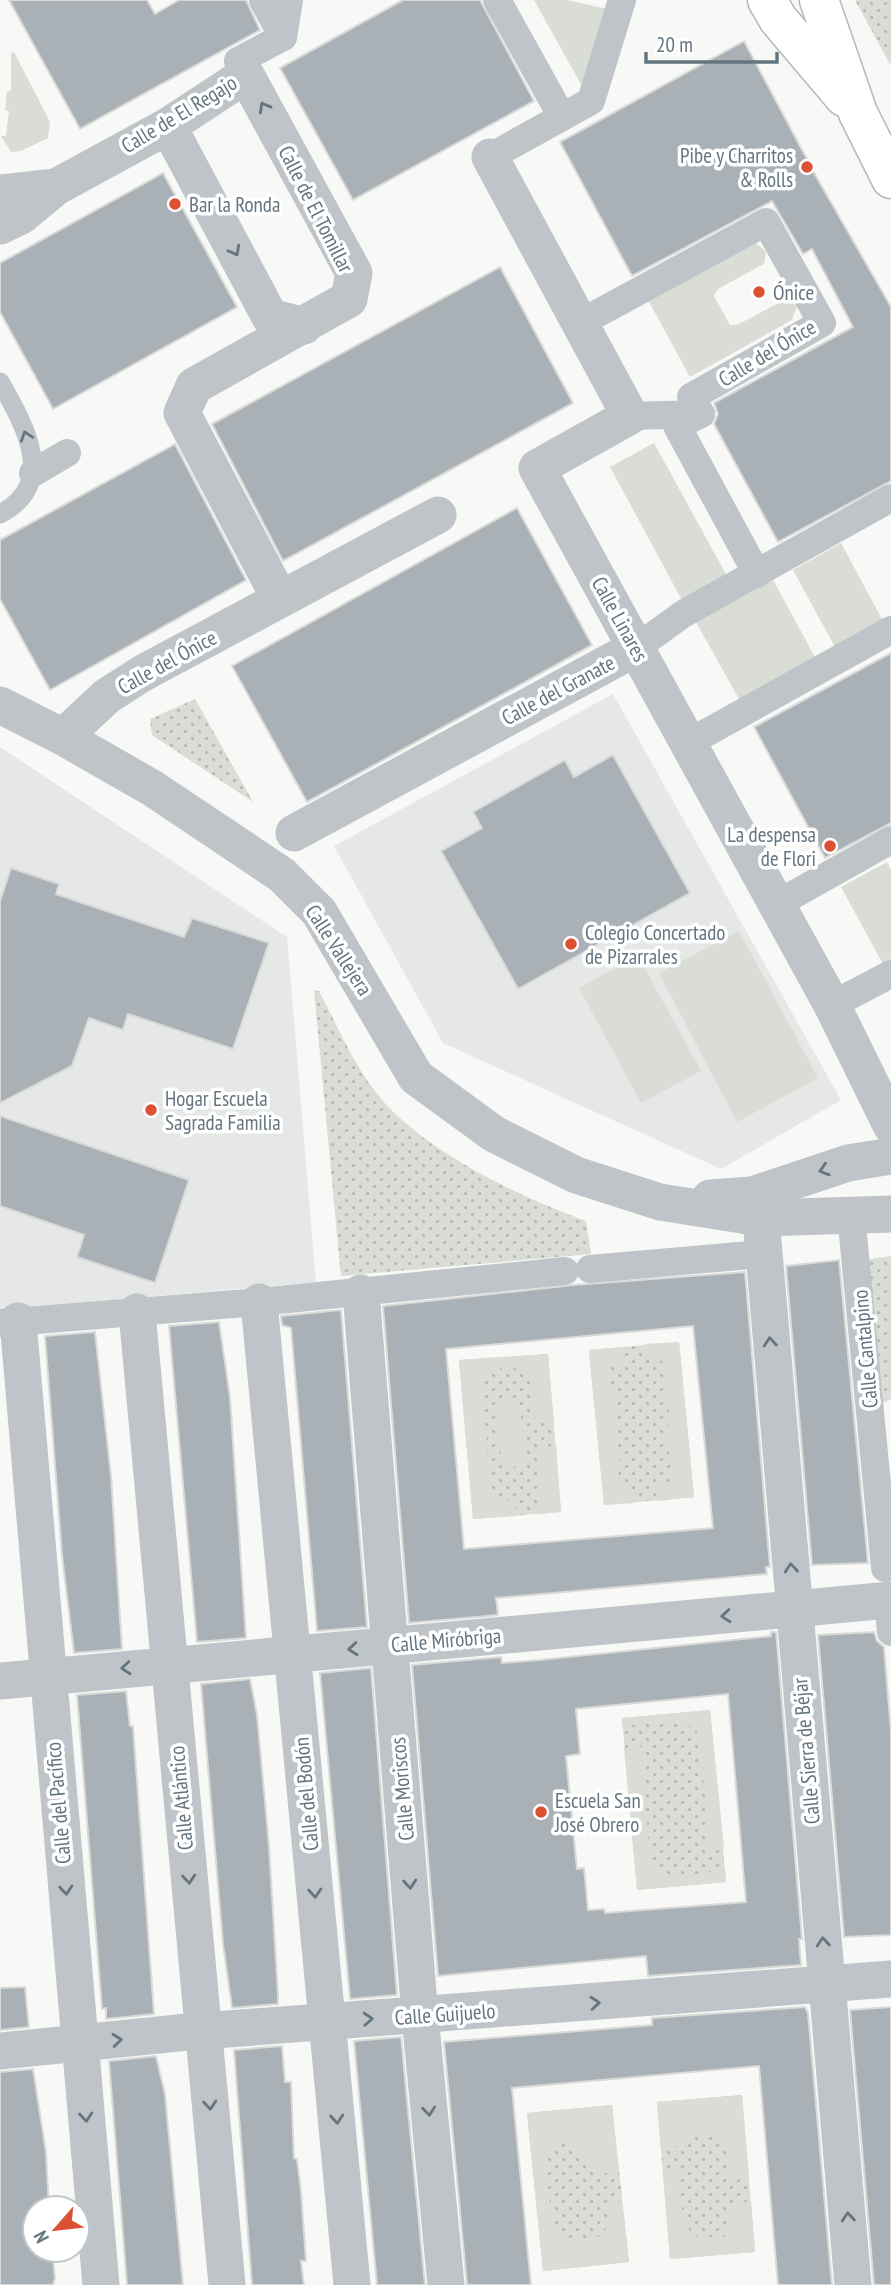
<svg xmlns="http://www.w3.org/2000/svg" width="891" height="2285" font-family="'PT Sans Narrow',sans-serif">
  <defs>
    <pattern id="grass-dots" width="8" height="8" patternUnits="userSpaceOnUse" patternTransform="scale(1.75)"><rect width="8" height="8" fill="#d9ddd5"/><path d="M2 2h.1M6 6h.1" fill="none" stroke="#b4b8b2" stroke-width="1.8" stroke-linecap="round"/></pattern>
  </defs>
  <rect width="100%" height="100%" fill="#f8f8f6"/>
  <g fill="#e6e7e7">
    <path d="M613 694 841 1100 721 1169 443 1043 334 846Z"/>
    <path d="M0 747 287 937 316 1282 0 1310Z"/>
  </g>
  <g fill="url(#grass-dots)">
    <path d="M855 0H891V66Z"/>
    <path d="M195 699 253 802 152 735 150 719Z"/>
    <path d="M314 990 319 991C336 1023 352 1061 374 1090 418 1149 518 1196 586 1221L591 1254 341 1276Z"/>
    <path d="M891 1256V1399L875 1407 864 1260Z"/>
    <path d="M679 1342 694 1497 604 1505 589 1350Z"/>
    <path d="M548 1354 561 1512 473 1519 459 1360Z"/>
    <path d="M710 1710 726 1882 637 1890 622 1718Z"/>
    <path d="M742 2095 755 2252 670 2259 657 2102Z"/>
    <path d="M612 2105 629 2262 543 2271 527 2113Z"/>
  </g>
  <g fill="#d9ddd5">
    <path d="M534 0H567L607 9 583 88Z"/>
    <path d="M14 52 50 122 48 138 21 151 11 152 1 136H6L9 111 5 110 7 91H11V53Z"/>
    <path d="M756 243 766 252 764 264 718 289 714 296 730 325H737L788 298 797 306 792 320 690 377 648 300Z"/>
    <path d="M654 443 728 578 683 602 610 467Z"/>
    <path d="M841 543 883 621 835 647 793 570Z"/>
    <path d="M773 580 815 657 739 699 696 622Z"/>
    <path d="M887 862 891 870V959L883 964 841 887Z"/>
    <path d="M739 931 818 1078 737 1122 659 973Z"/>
    <path d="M638 956 701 1071 641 1103 579 988Z"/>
    <path d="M679 1342 694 1497 658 1501 656 1486 667 1484 673 1477 666 1433 670 1415 662 1386 664 1364 661 1359 646 1357 645 1344Z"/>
    <path d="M622 1347 623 1361 610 1367 607 1379 617 1402 613 1431 621 1453 617 1483 624 1490 633 1489 635 1503 604 1505 589 1350Z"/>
    <path d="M548 1354 554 1422 535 1423 531 1380 526 1371C512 1366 495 1367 482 1374L490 1487 493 1496 499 1501H514L516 1516 473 1519 459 1360Z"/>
    <path d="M519 1399 527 1466 502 1468 495 1402Z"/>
    <path d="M556 1446 561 1512 539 1514C535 1491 539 1471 536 1447Z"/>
    <path d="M710 1710 724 1847 710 1849 700 1744 696 1730 680 1721 622 1726V1718Z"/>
    <path d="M641 1746 649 1853C664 1888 695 1874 725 1869L726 1882 637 1890 624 1748Z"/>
    <path d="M742 2095 749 2179 729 2180 726 2148 714 2135C699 2134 687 2133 679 2146L661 2148 657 2102Z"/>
    <path d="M612 2105 619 2172 601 2174 573 2146 562 2143C553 2149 548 2154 546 2165 544 2181 553 2223 561 2238 592 2242 613 2242 608 2204L622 2200 629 2262 543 2271 527 2113Z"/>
    <path d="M675 2171 679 2173 683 2219 693 2236 722 2238 729 2234 730 2204 751 2201 755 2252 670 2259 663 2172Z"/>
  </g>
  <g fill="#a9b1b7" stroke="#dadad8" stroke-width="2" fill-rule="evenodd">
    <path d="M9 0H147L155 14 179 0H246L260 30 80 129Z"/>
    <path d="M403 0H480L534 101 353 200 280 68Z"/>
    <path d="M744 41 817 178 891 307V481L778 542 714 424 718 414 714 403 853 327 812 249 803 254 772 201 632 276 560 142Z"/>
    <path d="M163 173 237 307 53 409 0 312V263Z"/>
    <path d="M500 267 573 403 283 561 212 424Z"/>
    <path d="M175 444 246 580 50 690 0 599V540Z"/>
    <path d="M517 508 592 645 307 802 232 666Z"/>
    <path d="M891 653V823L825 858 754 727Z"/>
    <path d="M613 755 690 893 518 989 441 851 482 828 473 812 565 760 574 777Z"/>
    <path d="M11 868 59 884 56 894 184 937 192 918 269 943 233 1049 128 1014 123 1030 89 1018 72 1066 0 1103V901Z"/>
    <path d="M0 1116 189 1180 155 1283 77 1257 84 1235 0 1206Z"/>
    <path d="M839 1260 868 1563 812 1565 786 1266Z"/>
    <path d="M745 1272 770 1567H766L767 1574 496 1598 498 1615 409 1623 383 1306 574 1285ZM693 1326 713 1528 464 1549 446 1349Z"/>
    <path d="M341 1310 367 1627 317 1631 291 1328 282 1325 281 1316Z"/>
    <path d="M219 1322 230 1397 246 1638 197 1642 169 1326Z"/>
    <path d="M95 1332 111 1476 122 1649 74 1653 62 1555 45 1336Z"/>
    <path d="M771 1632H776L802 1939H799L801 1965 648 1976 646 1956 438 1976 412 1665 501 1657 502 1663 539 1660 771 1636ZM728 1694 746 1902 605 1913 604 1909 588 1910 584 1868 577 1869 566 1756 580 1754 576 1709Z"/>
    <path d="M874 1632 877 1641 884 1647 891 1732V1935L844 1937 818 1635Z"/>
    <path d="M371 1668 397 1995 350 1999 320 1673Z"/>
    <path d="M250 1679 257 1715 269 1846 278 1994V2004L232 2008 223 1944 201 1684Z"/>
    <path d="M126 1691 130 1726H133L154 2014 106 2019V2008L102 2009 77 1695Z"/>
    <path d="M25 1987 29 2027 0 2030V1988Z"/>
    <path d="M805 2007 808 2013 832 2285H778L759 2066 512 2088 531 2285H467L444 2042 652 2025V2018Z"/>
    <path d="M891 2007V2285H874L850 2010Z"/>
    <path d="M401 2037 425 2285H377L354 2041Z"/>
    <path d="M282 2046 285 2082H291L294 2158 297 2159 301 2191 306 2261H301L304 2285H252L234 2050Z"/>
    <path d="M156 2056 165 2094 183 2285H127L109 2061Z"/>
    <path d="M33 2069 46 2152 49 2208H35V2250H52L55 2278 53 2285H0V2072Z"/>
  </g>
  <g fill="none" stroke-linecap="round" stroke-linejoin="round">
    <defs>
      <g id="primary">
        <path d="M767 0 778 19 844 97"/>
        <path d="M819 0 858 113 891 179"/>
      </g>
    </defs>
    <use href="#primary" stroke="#b3b8bc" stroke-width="41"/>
    <path stroke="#bfc4c8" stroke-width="19" d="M0 382C24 424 59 483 0 514"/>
    <g stroke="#bfc4c8" stroke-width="28">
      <path d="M263 0 283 37"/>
      <path d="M497 0 562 117"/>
      <path d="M246 75 238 61 283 37 289 0"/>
      <path d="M490 157 591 101 622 0"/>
      <path d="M580 323 766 222 822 323 691 397 701 414 630 416"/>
      <path d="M701 414 677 426 757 574"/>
      <path d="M33 473 67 453"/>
      <path d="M636 648 683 614 891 498"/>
      <path d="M688 743 891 630"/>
      <path d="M777 904 891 840"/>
      <path d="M832 1005 891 974"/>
      <path d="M851 1214 885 1568"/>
      <path d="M590 1269 762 1254"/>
      <path d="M0 1323 259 1302 565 1271"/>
      <path d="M890 1621 891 1632"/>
    </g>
    <g stroke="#bfc4c8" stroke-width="37">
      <path d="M168 126 270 317 304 326"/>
      <path d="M490 157 630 416 537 468 832 1005 891 1125"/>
      <path d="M0 193 56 187"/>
      <path d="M0 226 21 216 56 187 168 126 246 75 354 273 349 299 194 386 182 413 280 599"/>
      <path d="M0 705 63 737 152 788 282 875 319 912 416 1077 494 1134 576 1175 660 1202 761 1218 891 1214"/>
      <path d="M63 737 107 696 143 673 438 515"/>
      <path d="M294 833 636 648"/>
      <path d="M710 1198 752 1195 848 1163 891 1156"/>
      <path d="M761 1218 853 2285"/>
      <path d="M361 1293 420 2016 446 2285"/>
      <path d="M259 1302 352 2285"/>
      <path d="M137 1312 227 2285"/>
      <path d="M18 1321 101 2285"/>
      <path d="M0 1681 891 1600"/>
      <path d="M0 2051 188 2032 891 1979"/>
    </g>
    <use href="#primary" stroke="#fff" stroke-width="38"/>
  </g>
  <defs><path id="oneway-chevron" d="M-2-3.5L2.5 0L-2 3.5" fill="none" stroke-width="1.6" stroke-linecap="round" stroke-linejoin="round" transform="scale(1.75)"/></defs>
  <g stroke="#657580">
    <use href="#oneway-chevron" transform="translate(264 107) rotate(-119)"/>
    <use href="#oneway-chevron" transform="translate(235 251) rotate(62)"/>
    <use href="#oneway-chevron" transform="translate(26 436) rotate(-109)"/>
    <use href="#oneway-chevron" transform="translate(824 1170) rotate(163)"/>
    <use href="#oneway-chevron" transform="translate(770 1342) rotate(-95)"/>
    <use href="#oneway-chevron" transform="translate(791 1568) rotate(-95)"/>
    <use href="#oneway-chevron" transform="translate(726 1616) rotate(175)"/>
    <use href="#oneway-chevron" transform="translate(353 1649) rotate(175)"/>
    <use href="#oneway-chevron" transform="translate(126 1668) rotate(175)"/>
    <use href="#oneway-chevron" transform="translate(189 1879) rotate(85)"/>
    <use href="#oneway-chevron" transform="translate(410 1884) rotate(85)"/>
    <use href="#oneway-chevron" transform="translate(66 1890) rotate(85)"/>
    <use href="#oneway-chevron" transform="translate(315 1893) rotate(85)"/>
    <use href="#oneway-chevron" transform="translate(823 1942) rotate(-95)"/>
    <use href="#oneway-chevron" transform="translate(595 2003) rotate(-5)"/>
    <use href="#oneway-chevron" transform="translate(368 2019) rotate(-3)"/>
    <use href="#oneway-chevron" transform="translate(117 2040) rotate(-6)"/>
    <use href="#oneway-chevron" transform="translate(210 2105) rotate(85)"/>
    <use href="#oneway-chevron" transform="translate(429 2111) rotate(84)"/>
    <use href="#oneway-chevron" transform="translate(86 2117) rotate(85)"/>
    <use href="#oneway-chevron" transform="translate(337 2119) rotate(85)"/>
    <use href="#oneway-chevron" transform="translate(848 2217) rotate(-95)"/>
  </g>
  <g fill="#dc5132" stroke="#fff" stroke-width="2.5">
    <circle cx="807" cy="167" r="7"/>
    <circle cx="175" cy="204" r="7"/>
    <circle cx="759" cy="292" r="7"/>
    <circle cx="830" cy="846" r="7"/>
    <circle cx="571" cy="944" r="7"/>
    <circle cx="151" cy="1110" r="7"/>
    <circle cx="541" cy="1812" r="7"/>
  </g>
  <g text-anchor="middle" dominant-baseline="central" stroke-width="7" stroke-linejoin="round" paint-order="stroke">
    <g font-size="21" fill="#657580" stroke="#fff">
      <text transform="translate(179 114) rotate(-31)">Calle de El Regajo</text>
      <text transform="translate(316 209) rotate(63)">Calle de El Tomillar</text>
      <text transform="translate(767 353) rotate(-31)">Calle del Ónice</text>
      <text transform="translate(620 619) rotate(61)">Calle Linares</text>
      <text transform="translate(167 662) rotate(-29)">Calle del Ónice</text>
      <text transform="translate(558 690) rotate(-28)">Calle del Granate</text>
      <text transform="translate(339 950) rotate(57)">Calle Vallejera</text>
      <text transform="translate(865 1349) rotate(-95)">Calle Cantalpino</text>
      <text transform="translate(446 1640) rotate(-5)">Calle Miróbriga</text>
      <text transform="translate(806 1751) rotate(-95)">Calle Sierra de Béjar</text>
      <text transform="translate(402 1789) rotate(-95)">Calle Moriscos</text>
      <text transform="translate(306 1794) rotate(-95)">Calle del Bodón</text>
      <text transform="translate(181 1798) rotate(-95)">Calle Atlántico</text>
      <text transform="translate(58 1803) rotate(-95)">Calle del Pacífico</text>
      <text transform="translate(445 2014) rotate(-4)">Calle Guijuelo</text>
    </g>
    <g font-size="21" fill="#657580" stroke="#fff" text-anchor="start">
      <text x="793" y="155" text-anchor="end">Pibe y Charritos<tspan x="793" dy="24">&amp; Rolls</tspan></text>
      <text x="189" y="204">Bar la Ronda</text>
      <text x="773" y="292">Ónice</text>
      <text x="816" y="834" text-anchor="end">La despensa<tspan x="816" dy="24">de Flori</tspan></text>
      <text x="585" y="932">Colegio Concertado<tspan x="585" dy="24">de Pizarrales</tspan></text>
      <text x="165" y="1098">Hogar Escuela<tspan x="165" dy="24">Sagrada Familia</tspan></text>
      <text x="555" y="1800">Escuela San<tspan x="555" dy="24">José Obrero</tspan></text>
    </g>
  </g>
  <g transform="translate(56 2229) rotate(242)"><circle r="33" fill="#ffffff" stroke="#c1c8cc" stroke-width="2"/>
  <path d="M0-5L12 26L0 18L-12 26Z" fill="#dc5132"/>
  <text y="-10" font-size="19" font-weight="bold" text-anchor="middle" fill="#657580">N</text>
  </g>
  <path d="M646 52v10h131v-10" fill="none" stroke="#657580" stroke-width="3.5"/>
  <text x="656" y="52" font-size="21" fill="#657580" stroke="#ffffff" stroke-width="5" paint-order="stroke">20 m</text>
</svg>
